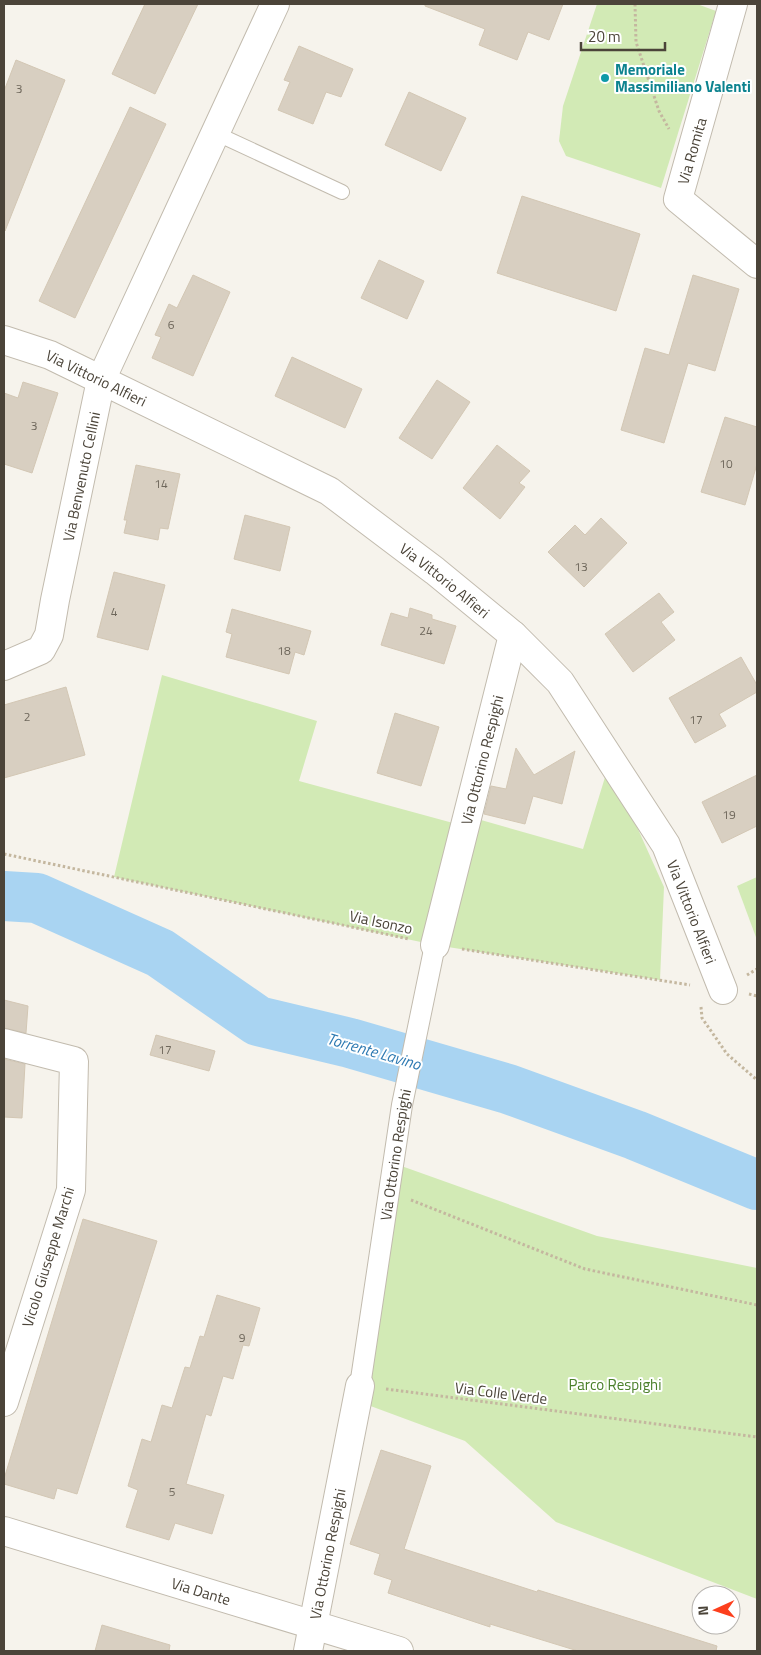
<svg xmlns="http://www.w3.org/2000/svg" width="761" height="1655" font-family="'Titillium Web',sans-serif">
  <rect width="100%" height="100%" fill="#f6f3ec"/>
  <g fill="#d2eab5">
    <path d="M597 4H697L716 11 661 188 566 156 559 141 563 106Z"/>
    <path d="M162 675 317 721 299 781 464 826 467 816 583 849 606 774 628 807 664 887 660 980 435 945 114 877Z"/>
    <path d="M757 877V940L737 886Z"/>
    <path d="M393 1163 597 1236 757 1268V1599L556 1522 465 1441 357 1401Z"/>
  </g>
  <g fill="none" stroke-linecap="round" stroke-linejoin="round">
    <path stroke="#a9d4f2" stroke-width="50" d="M4 896 37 898 160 953 258 1021 350 1043 508 1089 635 1135 757 1185"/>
  </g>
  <g fill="#d8cfc1" stroke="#d3c7b4">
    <path d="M145 4H198L155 94 112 74Z"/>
    <path d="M425 4H563L549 40 528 32 517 60 479 45 485 29 425 6Z"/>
    <path d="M299 46 353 69 341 97 326 92 313 124 278 110 290 82 284 80Z"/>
    <path d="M16 60 65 80 5 231 4 91Z"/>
    <path d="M409 92 466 118 441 171 385 145Z"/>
    <path d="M130 107 166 124 75 318 39 301Z"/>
    <path d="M522 196 640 234 616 311 497 273Z"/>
    <path d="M379 260 424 281 407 319 361 298Z"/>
    <path d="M193 275 230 292 193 376 152 358 161 337 155 335 169 304 177 308Z"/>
    <path d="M693 275 739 289 715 371 688 363 664 443 621 430 645 348 669 355Z"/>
    <path d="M292 357 362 389 345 428 275 396Z"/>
    <path d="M437 380 470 402 432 459 399 438Z"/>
    <path d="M23 382 58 393 32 473 4 464V393L18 398Z"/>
    <path d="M725 417 757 427V464L745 505 701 492Z"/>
    <path d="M497 445 530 471 519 483 525 487 500 519 463 488Z"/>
    <path d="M136 465 180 474 168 529 160 528 158 540 124 533 127 520H124Z"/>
    <path d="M245 515 290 527 280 571 234 559Z"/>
    <path d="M601 518 627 543 584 587 548 552 575 525 585 535Z"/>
    <path d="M114 572 165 585 148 650 97 637Z"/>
    <path d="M659 593 674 612 661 622 675 640 633 672 605 634Z"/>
    <path d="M410 608 432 615V619L456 626 444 664 381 645 391 613 408 618Z"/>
    <path d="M232 609 311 631 304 655 295 652 289 674 226 657 232 634 226 632Z"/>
    <path d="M741 657 757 685V692L719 714 726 726 695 743 669 698Z"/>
    <path d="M66 687 85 755 4 778V705Z"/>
    <path d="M395 713 439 727 421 786 377 773Z"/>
    <path d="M516 748 534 775 575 751 562 804 533 796 525 824 484 814 491 786 506 789Z"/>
    <path d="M757 775V826L722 843 702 802Z"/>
    <path d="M4 1000 28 1006 26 1033 4 1028Z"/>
    <path d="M156 1035 215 1051 209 1071 150 1055Z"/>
    <path d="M4 1059 25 1064 22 1118 4 1117Z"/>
    <path d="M83 1219 157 1241 77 1494 57 1488 54 1499 4 1484V1479Z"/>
    <path d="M217 1295 260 1308 249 1346 243 1345 233 1379 223 1376 211 1416 206 1414 186 1484 224 1495 212 1534 175 1523 169 1540 126 1527 138 1490 128 1486 142 1439 151 1442 162 1405 172 1408 185 1367 190 1368 200 1336 204 1337Z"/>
    <path d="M381 1450 431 1466 404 1549 537 1592 538 1590 717 1646 716 1651H578L490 1624V1627L388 1593 392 1580 374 1574 380 1554 350 1544Z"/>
    <path d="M102 1625 170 1645 169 1651H95Z"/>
  </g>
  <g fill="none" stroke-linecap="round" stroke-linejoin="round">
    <defs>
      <path id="service" d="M215 133 342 192"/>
      <g id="pedestrian">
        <path id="s1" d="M360 1386 402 1105 435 945"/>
      </g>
      <g id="minor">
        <path d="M733 4 678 199 757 264"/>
        <path id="s2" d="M4 340 50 355 329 491 435 571 513 635 560 682 666 845 723 990"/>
        <path id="s3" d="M4 666 41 650 49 635 55 600 101 380 275 4"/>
        <path id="s4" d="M435 945 513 635"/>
        <path d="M4 1043 74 1061 71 1190 4 1402"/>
        <path id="s5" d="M4 1531 399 1651"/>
        <path id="s6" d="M308 1651 360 1386"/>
      </g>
    </defs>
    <use href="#service" stroke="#c2bbae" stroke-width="16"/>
    <use href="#pedestrian" stroke="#c2bbae" stroke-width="22"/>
    <use href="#minor" stroke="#c2bbae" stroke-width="30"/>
    <g stroke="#c4b79f" stroke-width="3" stroke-dasharray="2.5 2.5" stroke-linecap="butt">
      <path d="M635 4 636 42 659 111 669 129"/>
      <path d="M4 854 409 939"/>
      <path d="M462 949 690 985"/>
      <path d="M747 975 757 969"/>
      <path d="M749 994 757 996"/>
      <path d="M701 1007 702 1018 727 1054 757 1080"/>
      <path d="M411 1200 585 1269 757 1305"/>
      <path d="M386 1389 757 1437"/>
    </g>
    <use href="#service" stroke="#fff" stroke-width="14"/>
    <use href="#pedestrian" stroke="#fff" stroke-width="20"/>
    <use href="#minor" stroke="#fff" stroke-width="28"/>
  </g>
  <circle fill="#0f9aa8" stroke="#fff" stroke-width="2" cx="605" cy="78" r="5"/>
  <g text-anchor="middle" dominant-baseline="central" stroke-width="4" stroke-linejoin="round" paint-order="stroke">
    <g font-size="12" fill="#6e675b">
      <text x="19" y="88">3</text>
      <text x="171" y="324">6</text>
      <text x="34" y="425">3</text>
      <text x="726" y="463">10</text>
      <text x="161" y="483">14</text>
      <text x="581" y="566">13</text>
      <text x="114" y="611">4</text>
      <text x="426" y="630">24</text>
      <text x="284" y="650">18</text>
      <text x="27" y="716">2</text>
      <text x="696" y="719">17</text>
      <text x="729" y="814">19</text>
      <text x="165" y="1049">17</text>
      <text x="242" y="1337">9</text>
      <text x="172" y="1491">5</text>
    </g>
    <g font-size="15" font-weight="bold" fill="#0d838f" stroke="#fff" text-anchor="start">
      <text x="615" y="69">Memoriale<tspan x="615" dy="17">Massimiliano Valenti</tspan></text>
    </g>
    <g font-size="15" fill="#4b4439" stroke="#fff">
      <text transform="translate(692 151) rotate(-74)">Via Romita</text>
      <text stroke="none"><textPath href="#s2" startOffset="100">Via Vittorio Alfieri</textPath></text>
      <text stroke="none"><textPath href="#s3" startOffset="219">Via Benvenuto Cellini</textPath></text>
      <text stroke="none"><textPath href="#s2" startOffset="505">Via Vittorio Alfieri</textPath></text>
      <text stroke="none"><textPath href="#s4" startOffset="191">Via Ottorino Respighi</textPath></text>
      <text stroke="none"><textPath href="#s2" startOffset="925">Via Vittorio Alfieri</textPath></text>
      <text transform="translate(381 922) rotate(12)">Via Isonzo</text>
      <text stroke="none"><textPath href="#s1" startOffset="234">Via Ottorino Respighi</textPath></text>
      <text transform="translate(48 1257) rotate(-73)">Vicolo Giuseppe Marchi</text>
      <text transform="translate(501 1393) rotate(7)">Via Colle Verde</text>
      <text stroke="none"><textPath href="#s6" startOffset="99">Via Ottorino Respighi</textPath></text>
      <text stroke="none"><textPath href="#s5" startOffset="206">Via Dante</textPath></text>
    </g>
    <g font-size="15" fill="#4a7f2a" stroke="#fff">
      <text x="615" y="1384">Parco Respighi</text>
    </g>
    <g font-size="16" font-style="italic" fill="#2e7ab2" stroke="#fff">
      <text transform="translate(374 1051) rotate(16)">Torrente Lavino</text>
    </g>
  </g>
  <rect width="761" height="1655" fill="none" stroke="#4b4439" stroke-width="10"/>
  <g transform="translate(716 1610) rotate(267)"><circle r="24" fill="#ffffff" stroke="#b7b4b0"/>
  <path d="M0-4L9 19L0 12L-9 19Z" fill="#fc3f1d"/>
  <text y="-8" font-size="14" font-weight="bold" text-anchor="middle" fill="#4b4439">N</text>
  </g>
  <path d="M581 42v8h84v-8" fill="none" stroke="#4b4439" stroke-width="2.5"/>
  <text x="588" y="42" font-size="15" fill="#4b4439" stroke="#ffffff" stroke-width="4" paint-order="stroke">20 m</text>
</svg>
